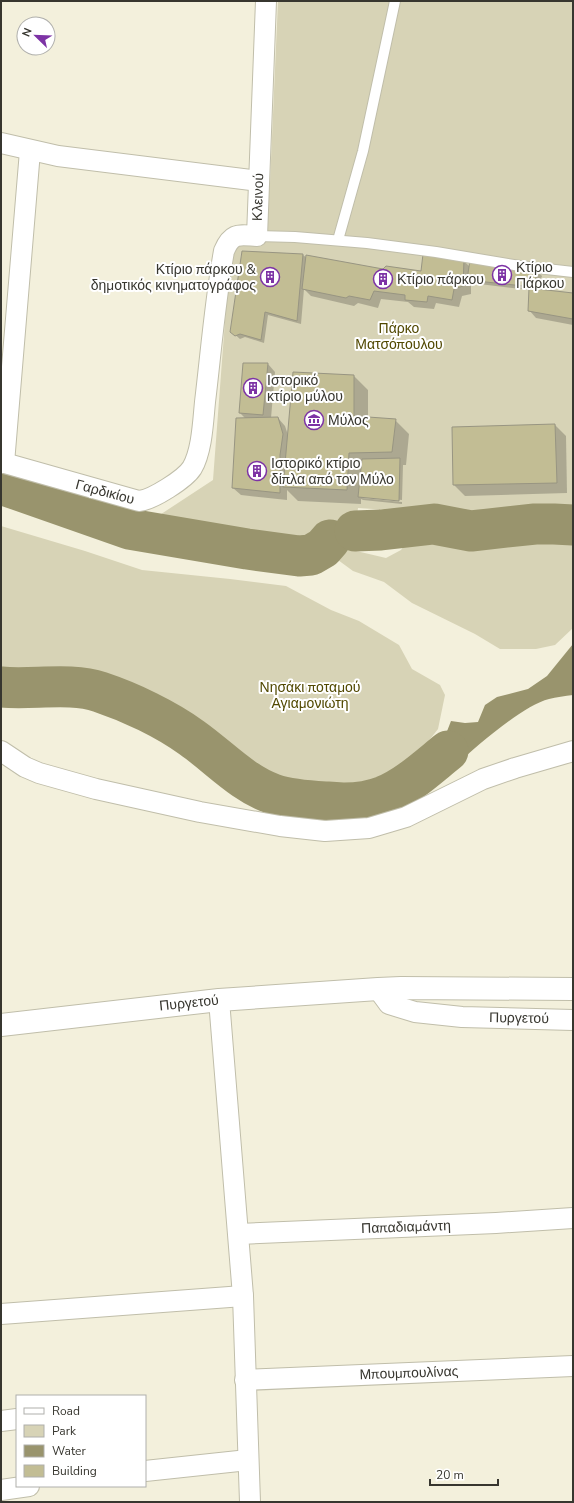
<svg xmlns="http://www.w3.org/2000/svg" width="574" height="1503" font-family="'Nunito Sans',sans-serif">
  <rect width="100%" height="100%" fill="#f3f0dc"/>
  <g fill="#d7d3b6">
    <path d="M278 1H573V516L433 513 358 508 354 542 150 526 149 522 213 480 229 268 231 252 265 200 270 183Z"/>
    <path d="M1 526 85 551 142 570 230 579 286 586 331 610 359 621 399 645 412 669 440 685 445 695 438 729 413 761 370 787H314L269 773 179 706 116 681 39 672 15 676H1Z"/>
    <path d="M434 528 481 540 508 541 547 532 573 530V628L555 645 536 649H500L475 634 412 603 384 582 353 571 338 560 345 550H352L386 558 401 550 410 538 420 531Z"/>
  </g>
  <path fill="#99946d" d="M573 644V695C565 696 556 697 549 699 522 706 474 748 454 767L449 758 447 743 444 739 451 721 465 723 478 722 485 705 497 697 528 689 547 676Z"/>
  <g fill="#0003">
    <path d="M243 252 303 255 307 258 383 270 422 272 464 261 470 267 538 272 542 276 537 290 573 294V325L536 318 529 310 530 290 471 283V294L462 296 459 307 436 303 434 309 414 307 408 302 381 299 378 308 358 303 354 306 311 296 304 289 301 324 268 315 264 343 245 337 240 339 232 332Z"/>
    <path d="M268 364 275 372 271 418H278L285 426 288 435 354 376 368 390V418L395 420 409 434 406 465H403L402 500 362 496V498L402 502V504L363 500 361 499V504L298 501 287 490V500L241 495 233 488 246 419 240 413Z"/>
    <path d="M555 425 566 436 567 493 465 496 454 485Z"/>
  </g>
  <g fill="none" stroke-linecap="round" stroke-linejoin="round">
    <g stroke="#99946d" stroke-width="41">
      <path d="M1 484 129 529 247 549 299 556 311 555 323 548 330 540"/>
      <path d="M355 531 381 530 434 524 471 531 535 524H554L573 525"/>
      <path d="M1 687C32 690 71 682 100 692 130 702 166 719 192 738 219 757 242 783 273 794 290 800 310 801 327 802 346 804 366 803 384 796 408 786 428 767 448 751"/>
    </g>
  </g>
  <g fill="#c2bd94" stroke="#989582">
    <path d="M242 251 303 254 297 321 265 312 261 340 240 334 235 336 230 332Z"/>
    <path d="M423 254 464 260 463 286 454 289 452 300 428 296 427 302 405 300V295L374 291 370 300 349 296 346 298 302 289 306 255 383 269 386 266 421 271Z"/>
    <path d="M470 260 538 271 533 287 467 280Z"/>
    <path d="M529 288 573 293V319L528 311Z"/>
    <path d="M243 363H268L263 415 239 413Z"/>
    <path d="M293 372 354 375V416L396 419 392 452 349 453 347 490 283 487Z"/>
    <path d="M278 417 283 434 280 455V493L232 488 236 418Z"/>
    <path d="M555 424 557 483 453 485 452 427Z"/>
    <path d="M400 458 399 501 358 497 362 459Z"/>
  </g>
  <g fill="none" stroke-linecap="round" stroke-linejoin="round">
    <defs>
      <g id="lane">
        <path d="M257 236 295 237 367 243 436 252 520 266 573 272"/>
        <path d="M338 240 363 151 395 1"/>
      </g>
      <g id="street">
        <path d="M1 143 58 156 259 181"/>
        <path d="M1 462 139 501C152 500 185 479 192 468 202 451 203 422 205 402 211 352 215 301 224 251 232 232 239 235 257 236L266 1"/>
        <path d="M4 463 30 151"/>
        <path d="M1 751 25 767 39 773 96 789 200 812 280 826 325 831 369 828 406 817 483 779 515 768 573 751"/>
        <path d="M378 989 389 1004 415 1012 462 1017 573 1020"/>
        <path d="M219 1000 243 1296 250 1502"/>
        <path d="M239 1234 496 1223 573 1218"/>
        <path d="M1 1314 243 1296"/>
        <path d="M245 1380 573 1366"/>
        <path d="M1 1421 17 1419"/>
        <path d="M145 1471 248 1460"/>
        <path d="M1 1490 29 1486"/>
      </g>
      <path id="secondary" d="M1 1025 219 1000 378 989 401 988 573 989"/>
    </defs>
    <use href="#lane" stroke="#c0beaa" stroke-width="12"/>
    <use href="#street" stroke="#c0beaa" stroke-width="22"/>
    <use href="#secondary" stroke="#c0beaa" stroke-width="24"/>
    <use href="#lane" stroke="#fff" stroke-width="10"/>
    <use href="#street" stroke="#fff" stroke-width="20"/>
    <use href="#secondary" stroke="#fff" stroke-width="22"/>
  </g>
  <defs>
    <symbol id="building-ring" viewBox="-11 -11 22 22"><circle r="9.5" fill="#fff" stroke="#7d33a5" stroke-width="1.5"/><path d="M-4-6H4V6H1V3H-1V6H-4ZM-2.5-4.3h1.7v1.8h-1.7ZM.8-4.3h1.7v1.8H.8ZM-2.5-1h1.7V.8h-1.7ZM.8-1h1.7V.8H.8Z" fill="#7d33a5"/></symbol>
    <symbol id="museum-ring" viewBox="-11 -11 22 22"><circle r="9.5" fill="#fff" stroke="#7d33a5" stroke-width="1.5"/><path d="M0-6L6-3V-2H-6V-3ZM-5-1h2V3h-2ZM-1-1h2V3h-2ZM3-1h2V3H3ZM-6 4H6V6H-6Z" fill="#7d33a5"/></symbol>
  </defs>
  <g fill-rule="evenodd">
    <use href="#building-ring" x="491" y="264" width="22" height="22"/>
    <use href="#building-ring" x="259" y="266" width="22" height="22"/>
    <use href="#building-ring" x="372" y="268" width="22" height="22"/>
    <use href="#building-ring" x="242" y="377" width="22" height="22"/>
    <use href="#museum-ring" x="303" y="409" width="22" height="22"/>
    <use href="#building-ring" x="246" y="460" width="22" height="22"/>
  </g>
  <g text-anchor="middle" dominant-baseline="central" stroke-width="4" stroke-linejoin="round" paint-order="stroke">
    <g font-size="14" fill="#37362f" stroke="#fff">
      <text transform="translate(258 197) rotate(-88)">Κλεινού</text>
      <text transform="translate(105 492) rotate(15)">Γαρδικίου</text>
      <text transform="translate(189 1003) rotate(-6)">Πυργετού</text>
      <text transform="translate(519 1018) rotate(1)">Πυργετού</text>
      <text transform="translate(406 1227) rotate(-2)">Παπαδιαμάντη</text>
      <text transform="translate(409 1373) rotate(-2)">Μπουμπουλίνας</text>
    </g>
    <g font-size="14" fill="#37362f" stroke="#fff" text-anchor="start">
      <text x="516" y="267">Κτίριο<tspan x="516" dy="16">Πάρκου</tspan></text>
      <text x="256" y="269" text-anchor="end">Κτίριο πάρκου &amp;<tspan x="256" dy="16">δημοτικός κινηματογράφος</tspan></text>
      <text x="397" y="279">Κτίριο πάρκου</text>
      <text x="267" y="380">Ιστορικό<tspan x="267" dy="16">κτίριο μύλου</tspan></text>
      <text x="328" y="420">Μύλος</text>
      <text x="271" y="463">Ιστορικό κτίριο<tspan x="271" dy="16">δίπλα από τον Μύλο</tspan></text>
    </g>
    <g font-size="14" fill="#514800" stroke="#fff">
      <text x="399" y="328">Πάρκο<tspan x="399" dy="16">Ματσόπουλου</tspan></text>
      <text x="310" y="687">Νησάκι ποταμού<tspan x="310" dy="16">Αγιαμονιώτη</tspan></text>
    </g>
  </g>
  <rect width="574" height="1503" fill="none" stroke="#37362f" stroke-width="4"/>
  <rect x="16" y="1395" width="130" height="92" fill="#ffffff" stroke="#afafac"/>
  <rect x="24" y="1408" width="20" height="6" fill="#ffffff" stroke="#afafac"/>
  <text x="52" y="1415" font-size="12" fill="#37362f">Road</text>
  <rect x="24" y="1425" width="20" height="12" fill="#d7d3b6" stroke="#afafac"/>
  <text x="52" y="1435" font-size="12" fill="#37362f">Park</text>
  <rect x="24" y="1445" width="20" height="12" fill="#99946d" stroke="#afafac"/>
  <text x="52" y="1455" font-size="12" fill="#37362f">Water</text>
  <rect x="24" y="1465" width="20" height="12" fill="#c2bd94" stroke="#afafac"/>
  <text x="52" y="1475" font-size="12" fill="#37362f">Building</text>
  <g transform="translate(36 36) rotate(293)"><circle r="19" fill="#ffffff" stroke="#afafac"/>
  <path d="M0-3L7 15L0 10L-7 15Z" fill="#7d33a5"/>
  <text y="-6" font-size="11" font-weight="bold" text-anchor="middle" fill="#37362f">N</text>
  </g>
  <path d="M430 1479v6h68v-6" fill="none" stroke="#37362f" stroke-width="2"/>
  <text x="436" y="1479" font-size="12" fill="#37362f" stroke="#ffffff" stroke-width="3" paint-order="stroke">20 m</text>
</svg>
